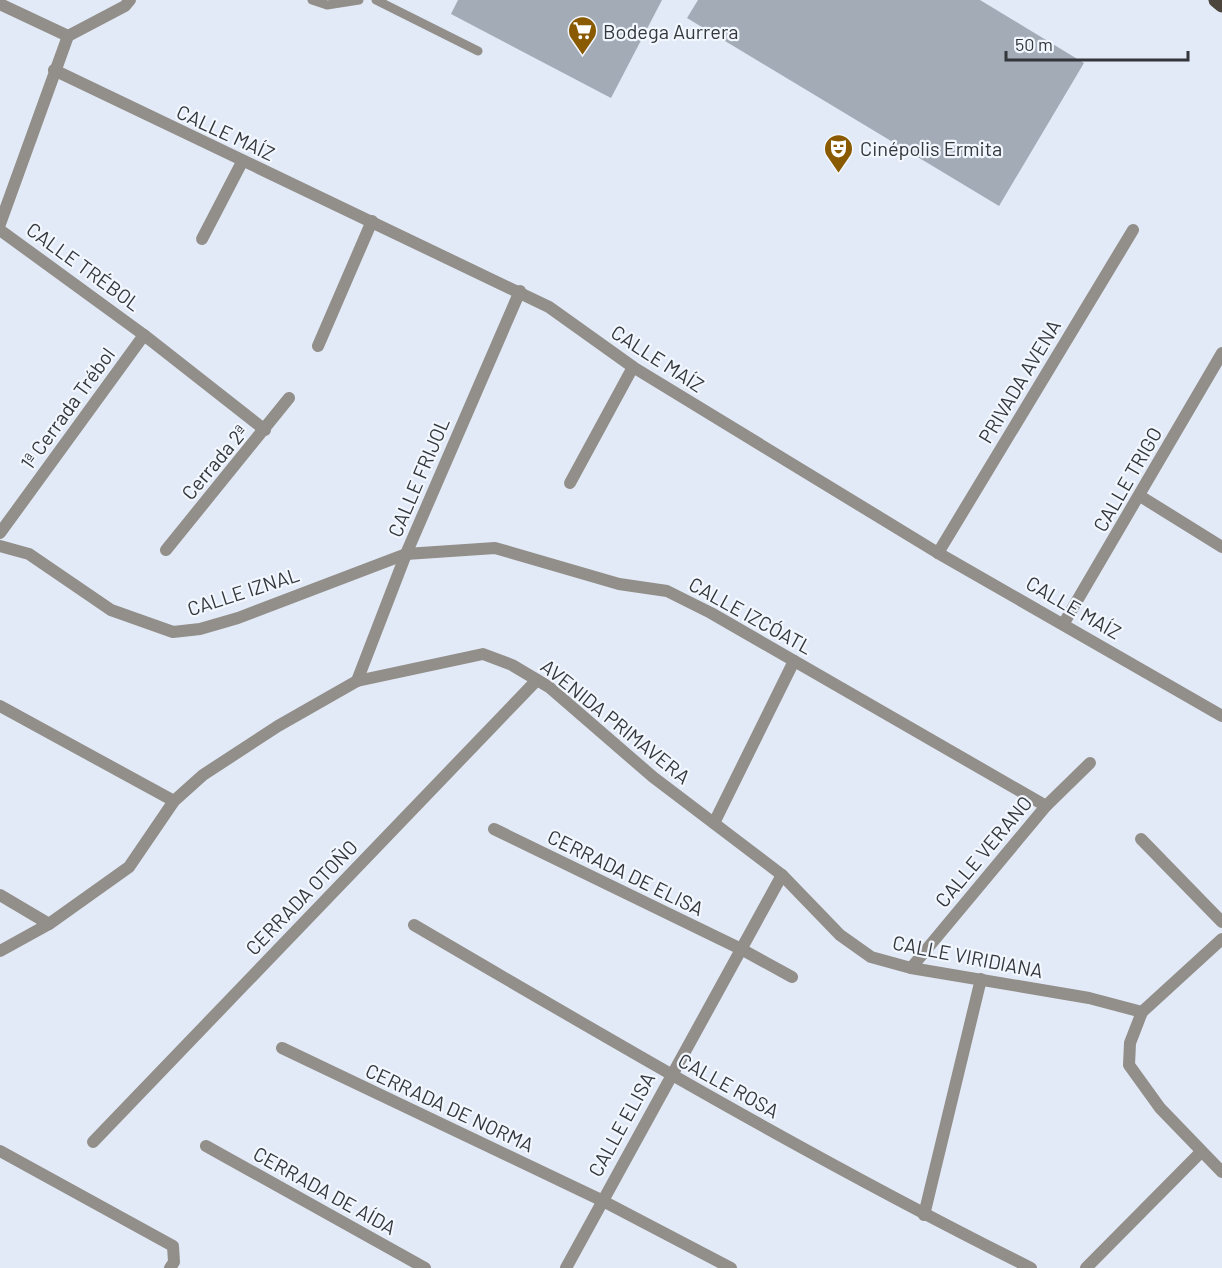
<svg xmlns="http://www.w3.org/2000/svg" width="1222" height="1268" font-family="Barlow,sans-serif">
  <rect width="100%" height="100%" fill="#e2eaf7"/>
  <g fill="#a3abb7">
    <path d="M458 0H662L611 98 451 14Z"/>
    <path d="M698 0H980L1084 63 999 206 687 18Z"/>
  </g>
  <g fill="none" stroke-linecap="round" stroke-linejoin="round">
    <g stroke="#928e89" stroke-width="9">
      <path d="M312 0 327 5 359 0"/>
      <path d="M376 0 478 51"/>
    </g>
    <g stroke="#928e89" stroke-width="12">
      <path d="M0 4 68 36"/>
      <path d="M54 70 549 307 633 367 938 553 1222 716"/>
      <path d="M0 224 68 36 125 6 130 0"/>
      <path d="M0 230 144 335 265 430"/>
      <path d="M202 239 242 162"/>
      <path d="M318 346 372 221"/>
      <path d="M570 483 633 367"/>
      <path d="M1140 496 1222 547"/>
      <path d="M0 533 144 335"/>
      <path d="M0 546 29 554 111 610 173 632 200 629 238 618 406 554 495 548 619 584 667 591 711 613 1046 806"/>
      <path d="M166 550 289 398"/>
      <path d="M938 553 1133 230"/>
      <path d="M1064 623 1222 353"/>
      <path d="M357 681 406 554 520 291"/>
      <path d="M0 706 174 801"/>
      <path d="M714 823 794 661"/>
      <path d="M494 829 741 949 792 977"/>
      <path d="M1141 839 1222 922"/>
      <path d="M0 895 49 924"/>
      <path d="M414 925C617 1044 820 1163 1031 1268"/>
      <path d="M911 968 1046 806 1090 763"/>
      <path d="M1142 1012 1130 1043 1129 1065 1160 1108 1222 1172"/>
      <path d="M282 1048 601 1200 731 1268"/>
      <path d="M93 1142 537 680"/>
      <path d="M206 1146 425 1268"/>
      <path d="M0 1151 173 1246 174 1262 170 1268"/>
      <path d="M924 1215 981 979"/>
      <path d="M566 1268 782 875"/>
      <path d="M1086 1268 1201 1152"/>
    </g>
    <path stroke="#928e89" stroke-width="12" d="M0 951 49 924 129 867 174 801 203 775 278 726 357 681 483 654 512 665 549 687 653 777 782 875 840 935 871 957 911 968 1089 998 1142 1012 1222 939"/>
    <path stroke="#4c453d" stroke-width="15" d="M1216 0 1222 5"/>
  </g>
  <defs>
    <symbol id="supermarket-pin" viewBox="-11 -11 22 30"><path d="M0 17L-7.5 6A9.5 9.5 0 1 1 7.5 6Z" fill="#8a5a00" stroke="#f2f7ff"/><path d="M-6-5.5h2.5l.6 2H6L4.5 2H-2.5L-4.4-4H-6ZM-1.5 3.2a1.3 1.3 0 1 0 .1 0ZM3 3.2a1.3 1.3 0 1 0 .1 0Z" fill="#fff"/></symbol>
    <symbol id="theatre-pin" viewBox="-11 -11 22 30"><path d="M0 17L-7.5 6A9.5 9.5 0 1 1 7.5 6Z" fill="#8a5a00" stroke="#f2f7ff"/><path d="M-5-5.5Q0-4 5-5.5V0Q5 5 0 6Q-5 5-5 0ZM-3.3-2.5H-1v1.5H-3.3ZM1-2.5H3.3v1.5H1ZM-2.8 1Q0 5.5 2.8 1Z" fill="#fff"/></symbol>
  </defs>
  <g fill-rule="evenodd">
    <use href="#supermarket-pin" x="566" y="14" width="33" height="45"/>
    <use href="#theatre-pin" x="822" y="132" width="33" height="45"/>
  </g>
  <g text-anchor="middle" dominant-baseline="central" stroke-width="4.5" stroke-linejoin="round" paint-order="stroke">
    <g font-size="20" fill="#33373b" stroke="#f2f7ff" text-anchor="start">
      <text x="603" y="31">Bodega Aurrera</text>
      <text x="860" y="148">Cinépolis Ermita</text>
    </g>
    <g font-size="20" fill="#33373b" stroke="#f2f7ff">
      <text transform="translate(226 132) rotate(25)">CALLE MAÍZ</text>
      <text transform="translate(84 266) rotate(36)">CALLE TRÉBOL</text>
      <text transform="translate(658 358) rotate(33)">CALLE MAÍZ</text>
      <text transform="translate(1019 381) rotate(-59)">PRIVADA AVENA</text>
      <text transform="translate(67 408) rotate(-54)">1ª Cerrada Trébol</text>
      <text transform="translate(214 462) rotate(-50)">Cerrada 2ª</text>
      <text transform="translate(418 477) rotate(-67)">CALLE FRIJOL</text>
      <text transform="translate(1127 479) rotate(-60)">CALLE TRIGO</text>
      <text transform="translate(243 591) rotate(-18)">CALLE IZNAL</text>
      <text transform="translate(1074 607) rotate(30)">CALLE MAÍZ</text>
      <text transform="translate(751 615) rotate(29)">CALLE IZCÓATL</text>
      <text transform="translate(616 721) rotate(39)">AVENIDA PRIMAVERA</text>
      <text transform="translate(983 851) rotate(-50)">CALLE VERANO</text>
      <text transform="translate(626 872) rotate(26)">CERRADA DE ELISA</text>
      <text transform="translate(301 897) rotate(-46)">CERRADA OTOÑO</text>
      <text transform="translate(968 956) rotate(11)">CALLE VIRIDIANA</text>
      <text transform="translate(729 1085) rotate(29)">CALLE ROSA</text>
      <text transform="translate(450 1107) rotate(25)">CERRADA DE NORMA</text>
      <text transform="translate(621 1124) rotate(-61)">CALLE ELISA</text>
      <text transform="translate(325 1190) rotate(29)">CERRADA DE AÍDA</text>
    </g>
  </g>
  <path d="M1006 51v9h182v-9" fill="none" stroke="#33373b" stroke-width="3"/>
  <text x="1015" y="51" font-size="18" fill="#33373b" stroke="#f2f7ff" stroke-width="4.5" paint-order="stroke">50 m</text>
</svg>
